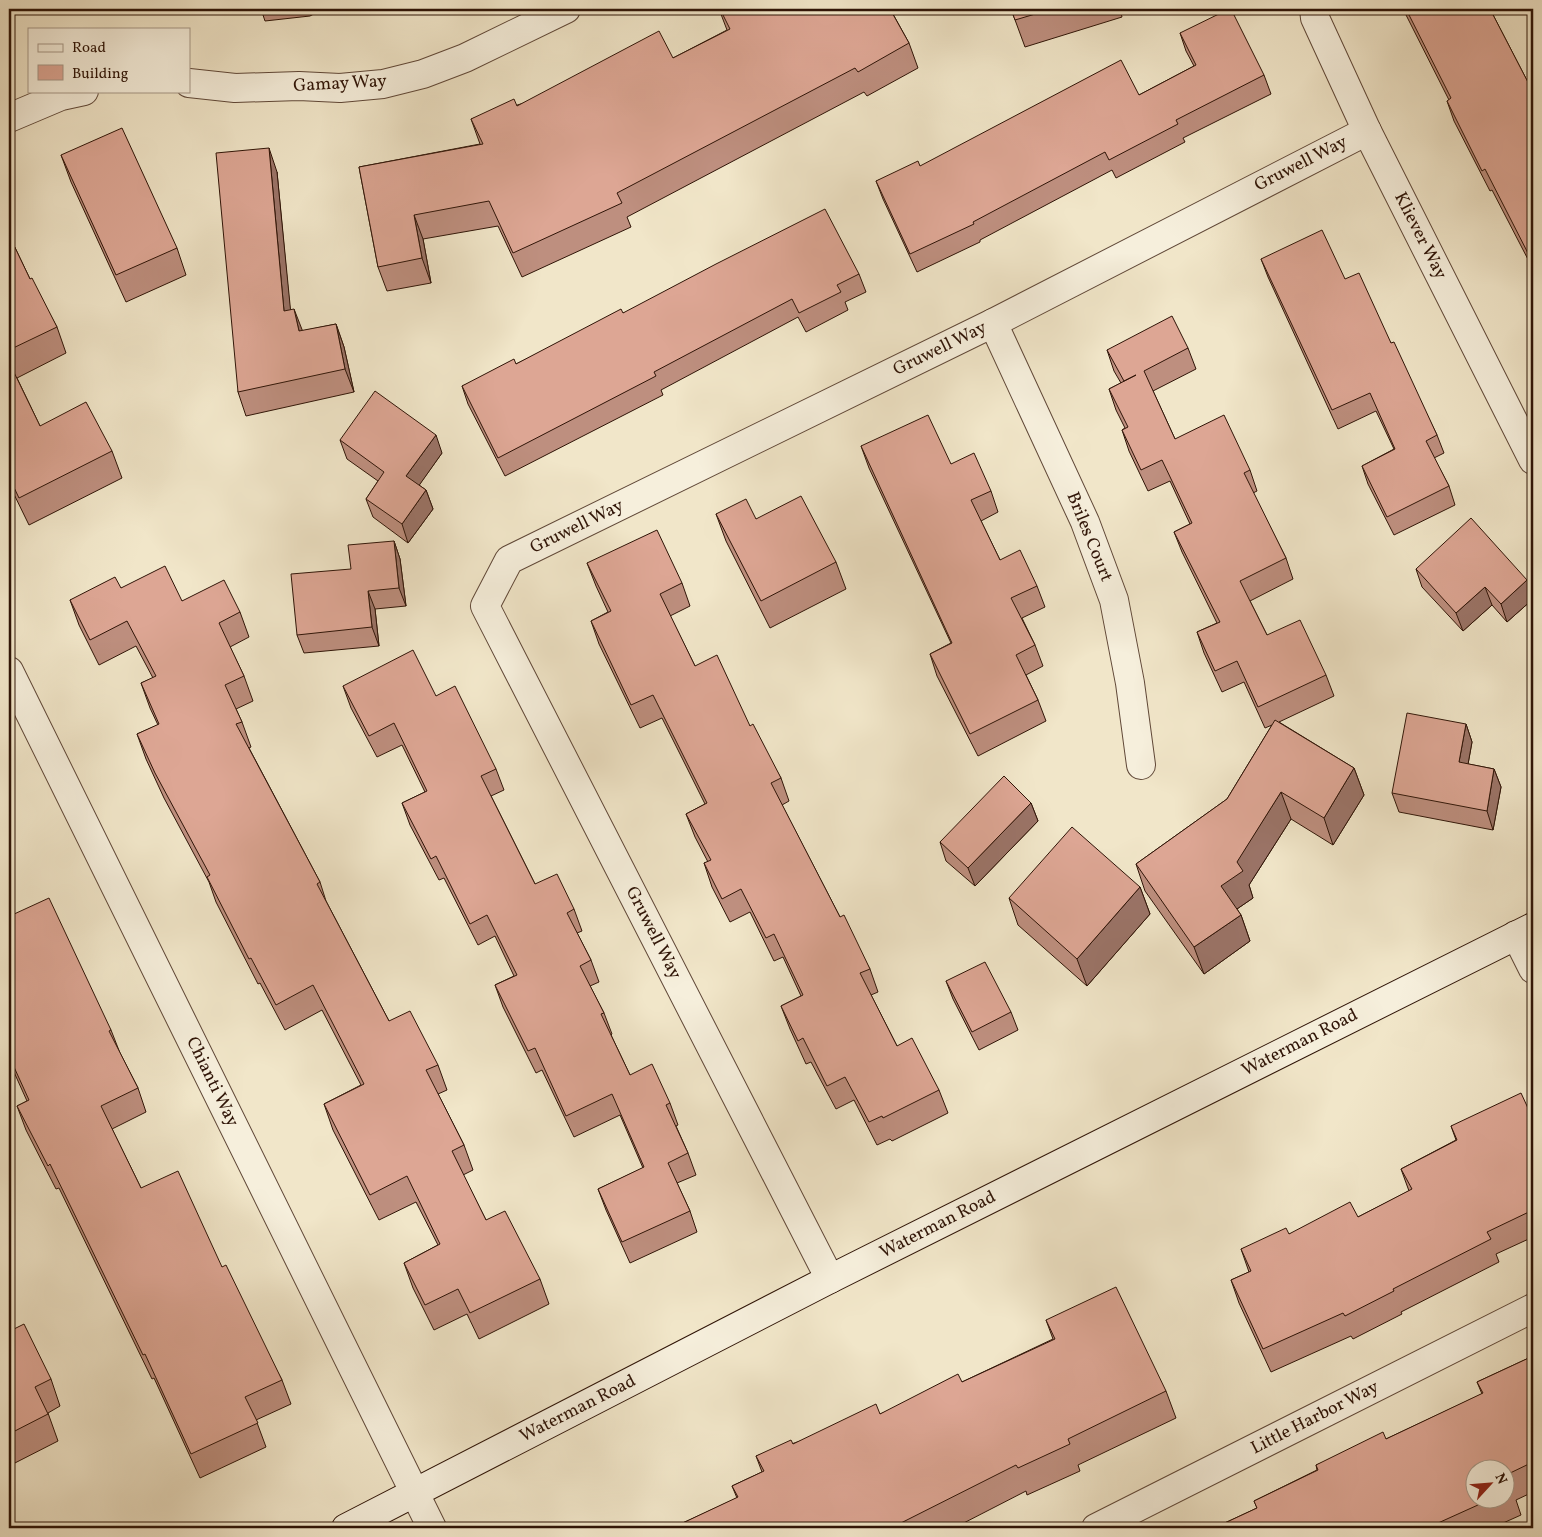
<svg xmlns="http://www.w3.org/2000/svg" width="1542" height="1537" font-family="Vollkorn,serif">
  <rect width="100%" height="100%" fill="#f1e6c9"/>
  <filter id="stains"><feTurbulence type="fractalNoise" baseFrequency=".004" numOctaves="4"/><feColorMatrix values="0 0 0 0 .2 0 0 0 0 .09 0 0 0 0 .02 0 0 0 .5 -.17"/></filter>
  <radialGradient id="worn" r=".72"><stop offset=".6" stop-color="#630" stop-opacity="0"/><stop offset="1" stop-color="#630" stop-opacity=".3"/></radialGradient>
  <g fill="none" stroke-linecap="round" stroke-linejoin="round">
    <defs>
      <g id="minor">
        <path d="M1314 9 1315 18 1367 131 1533 460"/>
        <path d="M189 83 235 88 299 86 340 88 383 84 423 74 465 58 566 9"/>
        <path d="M9 118 61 96 84 91"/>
        <path d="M993 323 1085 522 1114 600 1130 683 1141 765"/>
        <path d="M9 671 432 1528"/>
        <path d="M1516 935 1533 969"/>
        <path d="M830 1279 485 606 509 560 993 323 1367 131"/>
        <path d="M1096 1528 1533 1308"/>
      </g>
      <path id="secondary" d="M346 1528 830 1279 1533 927"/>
    </defs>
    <use href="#minor" stroke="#604838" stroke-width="30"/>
    <use href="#secondary" stroke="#2f1407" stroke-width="30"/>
    <use href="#minor" stroke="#f6efdc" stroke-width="28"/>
    <use href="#secondary" stroke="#f6efdc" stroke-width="28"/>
  </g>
  <g fill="#be8f7f" stroke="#2f1407" fill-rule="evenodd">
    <path d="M261 9H323L310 16 265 21Z"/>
    <path d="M719 9H903L893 14 909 43 918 68 867 96 864 92 627 217 631 227 522 277 498 226 423 239 431 283 387 291 378 267 359 167 480 144 471 119 673 58 727 30Z"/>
    <path d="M1011 9H1120L1122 17 1025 47Z"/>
    <path d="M1403 9H1490L1533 92V269L1492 190 1490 191 1454 121 1447 101 1449 100Z"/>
    <path d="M1180 33 1264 75 1271 94 1183 138 1185 142 1116 178 1112 170 980 240V242L917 272 883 199 876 181 1139 95 1194 66 1186 51Z"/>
    <path d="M61 155 177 248 186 275 126 302 71 182Z"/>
    <path d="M277 172 290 310 302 331 336 324 344 347 354 392 246 416 238 392Z"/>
    <path d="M9 235 30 279 57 327 66 353 17 378 40 426 112 451 122 478 29 525 9 484Z"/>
    <path d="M1261 259 1345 279 1391 343 1437 435 1444 453 1434 458 1449 486 1455 505 1394 535 1368 484 1362 466 1394 449 1376 411 1338 429 1268 277Z"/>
    <path d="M859 274 866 292 845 302 848 310 806 332 798 317 661 390 663 395 505 476 468 404 462 386 516 364 623 313Z"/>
    <path d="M1188 348 1196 369 1153 391 1175 439 1250 470 1257 491 1253 493 1286 558 1293 579 1250 601 1267 635 1326 675 1334 696 1279 722 1354 768 1364 795 1333 845 1291 819 1249 885 1253 898 1237 909 1241 915 1250 941 1204 974 1145 891 1136 864 1227 799 1272 725 1265 728 1244 682 1222 692 1204 653 1197 632 1217 623 1182 552 1174 532 1190 524 1170 481 1148 491 1129 451 1122 430 1125 428 1116 410 1109 389 1121 383 1114 371 1107 350Z"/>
    <path d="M340 440 442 453 419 485 426 490 433 509 408 543 373 517 366 499 378 481 347 459Z"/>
    <path d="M861 446 951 464 991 491 998 512 981 521 1000 560 1037 586 1045 607 1022 618 1035 645 1043 666 1026 675 1038 700 1046 721 978 756 937 676 930 654 951 643 869 468Z"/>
    <path d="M716 514 756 519 836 562 846 589 770 628 726 541Z"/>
    <path d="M394 541 400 559 406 606 375 609 379 646 304 653 297 635 351 569Z"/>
    <path d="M587 563 682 583 690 606 670 616 695 666 750 726 781 778 789 801 782 805 840 917 870 969 878 992 871 995 897 1046 939 1090 948 1113 892 1141 890 1139 877 1145 854 1100 836 1109 811 1062 806 1064 790 1029 781 1006 801 996 783 957 774 961 750 912 730 922 712 887 704 863 708 862 695 837 686 814 705 804 662 718 640 728 599 644 591 621 608 612 596 586Z"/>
    <path d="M1416 569 1533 597V599L1507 622 1492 605 1463 631 1422 587Z"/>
    <path d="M121 588 182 601 240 612 249 637 230 647 244 676 253 701 236 709 242 722 251 747 249 748 320 882 326 901 389 1021 438 1065 447 1090 438 1094 464 1145 473 1170 463 1175 486 1220 540 1279 549 1304 479 1339 467 1314 434 1330 413 1288 404 1263 438 1245 416 1202 379 1220 333 1130 324 1104 361 1085 322 1010 285 1030 260 983 258 984 216 902 209 882 164 798 146 759 137 734 158 725 150 708 141 683 153 678 136 646 99 665 79 625 70 600Z"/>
    <path d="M343 686 436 696 496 769 504 790 491 796 535 884 574 909 582 931 577 933 591 960 599 982 590 986 604 1013 612 1034 611 1035 630 1075 670 1103 678 1125 676 1126 688 1153 696 1175 677 1183 690 1211 697 1232 630 1263 606 1210 598 1189 643 1168 620 1115 574 1137 542 1070 536 1073 503 1007 495 985 514 976 495 936 478 945 444 878 439 880 410 825 402 803 425 792 402 745 377 757 351 708Z"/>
    <path d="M1466 724 1472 742 1468 764 1494 769 1501 787 1493 830 1399 812 1392 793Z"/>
    <path d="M1031 803 1038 821 975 886 946 861 940 842Z"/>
    <path d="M9 824 13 835 9 837Z"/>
    <path d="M1140 887 1150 914 1087 986 1018 925 1009 898Z"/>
    <path d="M9 910 12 915 111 1030 120 1053 138 1088 146 1112 112 1129 141 1188 222 1267 282 1380 291 1404 256 1420 266 1447 200 1478 154 1378 152 1379 59 1188 56 1189 26 1130 17 1106 27 1101 9 1061Z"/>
    <path d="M946 981 1011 1012 1018 1030 979 1050 953 999Z"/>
    <path d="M1533 1119V1237L1496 1254 1499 1262 1401 1312 1402 1314 1353 1339 1351 1336 1271 1372 1239 1303 1231 1280 1249 1272 1241 1249 1289 1234 1358 1217 1409 1191 1401 1169 1456 1140 1451 1126Z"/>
    <path d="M1046 1320 1166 1391 1176 1418 1078 1465 1080 1471 1027 1495 1026 1491 954 1528H672L737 1498 732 1486 762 1472 756 1456 880 1414 962 1382 1053 1339Z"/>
    <path d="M9 1329 51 1379 60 1406 48 1413 58 1441 9 1466Z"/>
    <path d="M1533 1356V1492L1516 1500 1521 1515 1492 1528H1214L1257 1508 1254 1501 1317 1470 1316 1465 1386 1439 1482 1394 1477 1382ZM1504 1470V1500H1474Z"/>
  </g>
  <g fill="#9b7468" stroke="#2f1407">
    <path d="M269 148 277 172 293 335 284 311Z"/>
    <path d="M414 215 423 239 431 283 422 258Z"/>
    <path d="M294 309 303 332 299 331Z"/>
    <path d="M336 324 344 347 354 392 345 369Z"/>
    <path d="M436 435 442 453 413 494 406 476Z"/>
    <path d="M426 490 433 509 408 543 402 524Z"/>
    <path d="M394 541 400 559 406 606 399 588Z"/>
    <path d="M1527 580 1533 599 1507 622 1501 604Z"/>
    <path d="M1485 587 1492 605 1463 631 1456 613Z"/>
    <path d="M368 591 375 609 379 646 372 627Z"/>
    <path d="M1466 724 1472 742 1465 781 1459 762Z"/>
    <path d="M1354 768 1364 795 1333 845 1324 818Z"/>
    <path d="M1494 769 1501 787 1493 830 1487 811Z"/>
    <path d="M1281 792 1291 819 1249 885 1253 898 1231 913 1221 886Z"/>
    <path d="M1031 803 1038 821 975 886 968 868Z"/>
    <path d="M1140 887 1150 914 1087 986 1077 959Z"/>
    <path d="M1241 915 1250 941 1204 974 1194 947Z"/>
  </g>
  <g fill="#dda694" stroke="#2f1407">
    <path d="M720 9H890L909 43 858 72 855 68 617 193 622 203 513 253 489 201 414 215 422 258 378 267 359 167 483 144 471 119 514 99 517 106 659 31 673 58 730 29Z"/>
    <path d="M1011 9H1052L1015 20Z"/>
    <path d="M1229 9H1231L1264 75 1176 120 1178 124 1109 160 1105 152 973 222 974 224 910 254 876 181 918 161 920 166 1121 60 1139 95 1196 65 1180 33Z"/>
    <path d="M1406 9H1490L1533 92V263L1485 169 1482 171 1447 101 1451 98Z"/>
    <path d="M122 128 177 248 116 275 61 155Z"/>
    <path d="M269 148 284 311 294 309 299 331 336 324 345 369 238 392 216 153Z"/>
    <path d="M825 209 859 274 837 285 841 292 799 313 792 299 654 372 656 376 498 458 462 386 514 359 516 364 621 309 623 313 716 264Z"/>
    <path d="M1322 230 1345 279 1359 273 1391 343 1394 342 1437 435 1426 441 1449 486 1387 517 1362 466 1395 449 1370 393 1332 410 1261 259Z"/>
    <path d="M9 235 30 279 32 278 57 327 9 350Z"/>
    <path d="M1172 316 1188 348 1144 371 1175 439 1224 415 1250 470 1244 473 1286 558 1240 581 1267 635 1300 620 1326 675 1258 707 1237 661 1215 671 1197 632 1220 622 1174 532 1192 523 1162 460 1141 470 1122 430 1128 427 1109 389 1136 375 1124 381 1107 350Z"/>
    <path d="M9 362 40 426 86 402 112 451 19 498 9 477Z"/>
    <path d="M375 391 436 435 406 476 426 490 402 524 366 499 384 472 340 440Z"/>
    <path d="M928 415 951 464 974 453 991 491 971 500 1000 560 1020 550 1037 586 1011 598 1035 645 1016 655 1038 700 970 734 930 654 952 643 861 446Z"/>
    <path d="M801 496 836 562 761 601 716 514 746 499 756 519Z"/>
    <path d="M1471 518 1527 580 1501 604 1485 587 1456 613 1416 569Z"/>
    <path d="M657 530 682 583 660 594 695 666 717 655 750 726 753 724 781 778 771 783 840 917 844 915 870 969 860 973 897 1046 912 1038 939 1090 883 1118 882 1116 869 1122 845 1077 827 1086 803 1038 798 1041 781 1006 803 995 774 934 766 938 741 889 722 899 704 863 711 860 686 814 707 803 653 695 631 705 591 621 611 611 587 563Z"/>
    <path d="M394 541 399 588 368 591 372 627 297 635 291 574 351 569 348 545Z"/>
    <path d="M165 566 182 601 224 580 240 612 219 623 244 676 225 685 242 722 236 724 320 882 317 884 389 1021 410 1011 438 1065 426 1070 464 1145 452 1151 486 1220 505 1211 540 1279 470 1313 458 1289 425 1305 404 1263 440 1244 407 1176 370 1195 324 1104 364 1084 313 985 276 1005 251 958 249 959 207 877 210 875 155 773 137 734 159 724 141 683 156 676 127 621 90 640 70 600 115 577 121 588Z"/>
    <path d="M413 650 436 696 455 686 496 769 481 776 535 884 557 874 574 909 567 913 591 960 580 966 604 1013 601 1014 630 1075 652 1064 670 1103 666 1105 688 1153 668 1163 690 1211 622 1242 598 1189 644 1167 612 1094 566 1116 535 1048 528 1051 495 985 517 975 487 915 470 924 436 856 431 859 402 803 427 791 394 723 369 736 343 686Z"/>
    <path d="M1407 713 1466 724 1459 762 1494 769 1487 811 1392 793Z"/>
    <path d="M1275 720 1354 768 1324 818 1281 792 1237 862 1243 871 1221 886 1241 915 1194 947 1136 864 1227 799Z"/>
    <path d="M1004 776 1031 803 968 868 940 842Z"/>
    <path d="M1072 827 1140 887 1077 959 1009 898Z"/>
    <path d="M49 898 111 1030 109 1031 138 1088 101 1106 141 1188 178 1171 222 1267 226 1265 282 1380 245 1397 258 1423 191 1454 145 1354 143 1355 50 1164 48 1166 17 1106 29 1100 9 1056V910L12 915Z"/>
    <path d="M985 962 1011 1012 972 1032 946 981Z"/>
    <path d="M1521 1093 1533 1119V1210L1487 1232 1491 1239 1393 1289 1394 1291 1345 1316 1343 1313 1263 1349 1231 1280 1251 1271 1241 1249 1286 1228 1289 1234 1350 1202 1358 1217 1412 1189 1401 1169 1457 1140 1451 1126Z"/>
    <path d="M1116 1287 1166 1391 1068 1439 1070 1444 1018 1468 1016 1465 891 1528H672L738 1497 732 1486 764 1471 756 1456 791 1440 793 1444 876 1404 880 1414 958 1374 962 1382 1055 1339 1046 1320Z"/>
    <path d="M24 1324 51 1379 35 1387 48 1414 9 1434V1329L10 1331Z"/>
    <path d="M1533 1356V1462L1506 1475 1512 1489 1504 1492V1470H1474V1500H1489L1427 1528H1214L1257 1508 1254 1501 1318 1470 1316 1465 1383 1432 1386 1439 1483 1393 1477 1382Z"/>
  </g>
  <g text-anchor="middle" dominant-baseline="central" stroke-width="4.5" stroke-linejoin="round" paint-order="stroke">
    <g font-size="18" fill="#2f1407" stroke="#f6efdc">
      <text transform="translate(340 84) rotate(-3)">Gamay Way</text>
      <text transform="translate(1301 164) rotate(-27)">Gruwell Way</text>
      <text transform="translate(1420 236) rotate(63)">Kliever Way</text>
      <text transform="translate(940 349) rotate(-26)">Gruwell Way</text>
      <text transform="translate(577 527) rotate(-26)">Gruwell Way</text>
      <text transform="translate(1089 537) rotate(68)">Briles Court</text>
      <text transform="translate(653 933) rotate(63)">Gruwell Way</text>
      <text transform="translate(1300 1043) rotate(-27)">Waterman Road</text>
      <text transform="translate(212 1082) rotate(64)">Chianti Way</text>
      <text transform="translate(938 1225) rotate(-27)">Waterman Road</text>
      <text transform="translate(578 1409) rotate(-27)">Waterman Road</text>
      <text transform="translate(1315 1418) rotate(-27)">Little Harbor Way</text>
    </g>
  </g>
  <rect width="1542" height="1537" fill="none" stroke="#f1e6c9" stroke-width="30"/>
  <rect x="10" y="10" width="1522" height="1517" fill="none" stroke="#2f1407" stroke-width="2.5"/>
  <rect x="15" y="15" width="1512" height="1507" fill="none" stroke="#2f1407"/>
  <rect x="28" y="28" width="162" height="65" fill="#f6efdc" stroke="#a69787"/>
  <rect x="38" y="44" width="25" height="8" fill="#f6efdc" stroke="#a69787"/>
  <text x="72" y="52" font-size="15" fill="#2f1407">Road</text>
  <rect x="38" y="65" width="25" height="15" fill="#dda694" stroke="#a69787"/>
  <text x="72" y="78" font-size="15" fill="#2f1407">Building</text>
  <g transform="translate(1490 1484) rotate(64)"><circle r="24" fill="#f6efdc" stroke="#a69787"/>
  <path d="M0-4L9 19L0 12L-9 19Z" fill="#8f2418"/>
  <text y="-8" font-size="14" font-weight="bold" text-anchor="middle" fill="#2f1407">N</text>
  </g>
  <rect width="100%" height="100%" filter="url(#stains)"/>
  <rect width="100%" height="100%" fill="url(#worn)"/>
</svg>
